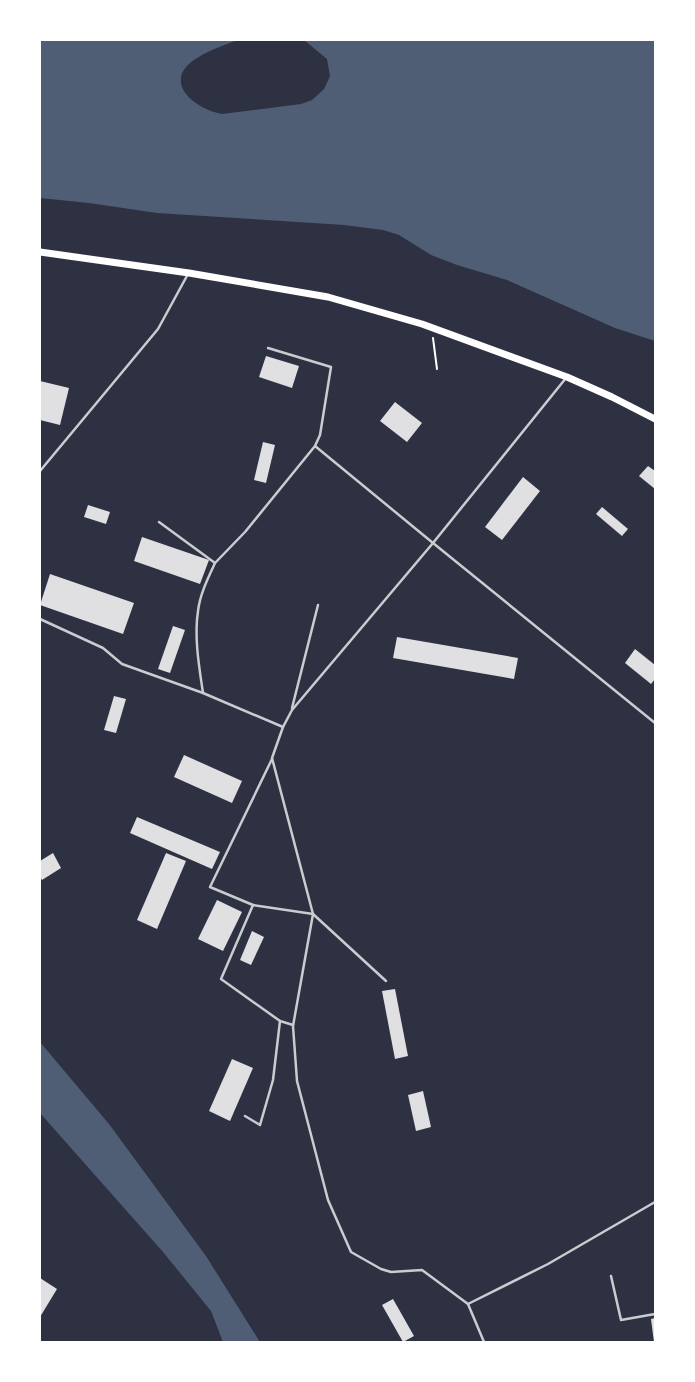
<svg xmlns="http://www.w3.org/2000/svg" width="695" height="1382" font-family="Montserrat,sans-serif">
  <rect width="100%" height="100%" fill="#2d3142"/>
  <g fill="#4f5d75">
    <path d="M40 40H238C217 48 164 64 186 94 195 105 208 111 222 114L301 104 312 100 324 89 330 76 327 59 304 40H655V341L615 328 507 280 457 265 431 255 399 235 383 230 344 225 157 213 89 203 40 198Z"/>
    <path d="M40 1042 109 1124 206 1256 260 1342H223L211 1311 163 1252 40 1113Z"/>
  </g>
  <g fill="#e0e0e3">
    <path d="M266 356 299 366 292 388 259 377Z"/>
    <path d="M40 381 69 388 60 425 40 420Z"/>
    <path d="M395 402 422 423 407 442 380 421Z"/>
    <path d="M263 442 275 445 266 483 254 480Z"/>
    <path d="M648 466 655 471V489L639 476Z"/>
    <path d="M523 477 540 491 502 540 485 527Z"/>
    <path d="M88 505 110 512 106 524 84 517Z"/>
    <path d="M602 507 628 529 622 536 596 514Z"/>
    <path d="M142 537 209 560 200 584 134 561Z"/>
    <path d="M50 574 134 603 123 634 40 605Z"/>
    <path d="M173 626 185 630 170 673 158 669Z"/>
    <path d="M397 637 518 658 514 679 393 658Z"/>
    <path d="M635 649 655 665V679L651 684 625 663Z"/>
    <path d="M114 696 126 699 116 733 104 730Z"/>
    <path d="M184 755 242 781 232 803 174 777Z"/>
    <path d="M137 817 220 852 212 869 130 833Z"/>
    <path d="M53 853 61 868 42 880 40 877V861Z"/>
    <path d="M166 853 186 861 157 929 137 920Z"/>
    <path d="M217 900 242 912 223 951 198 939Z"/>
    <path d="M252 931 264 937 251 965 240 960Z"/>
    <path d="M395 989 408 1056 395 1059 382 991Z"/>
    <path d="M232 1059 253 1068 230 1121 209 1111Z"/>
    <path d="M423 1091 431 1127 416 1131 408 1095Z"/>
    <path d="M40 1278 57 1289 40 1317Z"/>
    <path d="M393 1299 414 1336 403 1342 382 1305Z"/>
    <path d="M655 1318V1342H654L651 1319Z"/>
  </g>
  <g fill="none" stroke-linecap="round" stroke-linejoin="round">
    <path stroke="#fff" stroke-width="2" d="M433 338 437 369"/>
    <g stroke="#caccd0" stroke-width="2.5">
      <path d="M268 348 331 367 320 435 315 446"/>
      <path d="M566 378 433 543 655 723"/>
      <path d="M40 471 158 329 188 274"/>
      <path d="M159 522 215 563 245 532 315 446 433 543 292 710 283 727 272 758 313 914 293 1026 297 1081 328 1200 351 1252 381 1269 391 1272 422 1270 468 1304"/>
      <path d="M40 619 103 648 122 664 203 693 283 727"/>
      <path d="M203 693C199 666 194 637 198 611 200 594 208 578 215 563"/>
      <path d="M292 708 318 605"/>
      <path d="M253 905 210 887 272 759"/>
      <path d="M293 1025 280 1021 221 979 253 905 313 914 386 981"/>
      <path d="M245 1116 260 1125 273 1080 280 1021"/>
      <path d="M611 1276 621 1320 655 1314"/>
      <path d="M484 1342 468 1304 548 1264 655 1202"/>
    </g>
    <path stroke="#fff" stroke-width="7" d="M40 252 189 273 328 297 422 324 567 377 612 397 655 419"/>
  </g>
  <rect width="695" height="1382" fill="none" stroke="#ffffff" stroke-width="82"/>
</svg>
